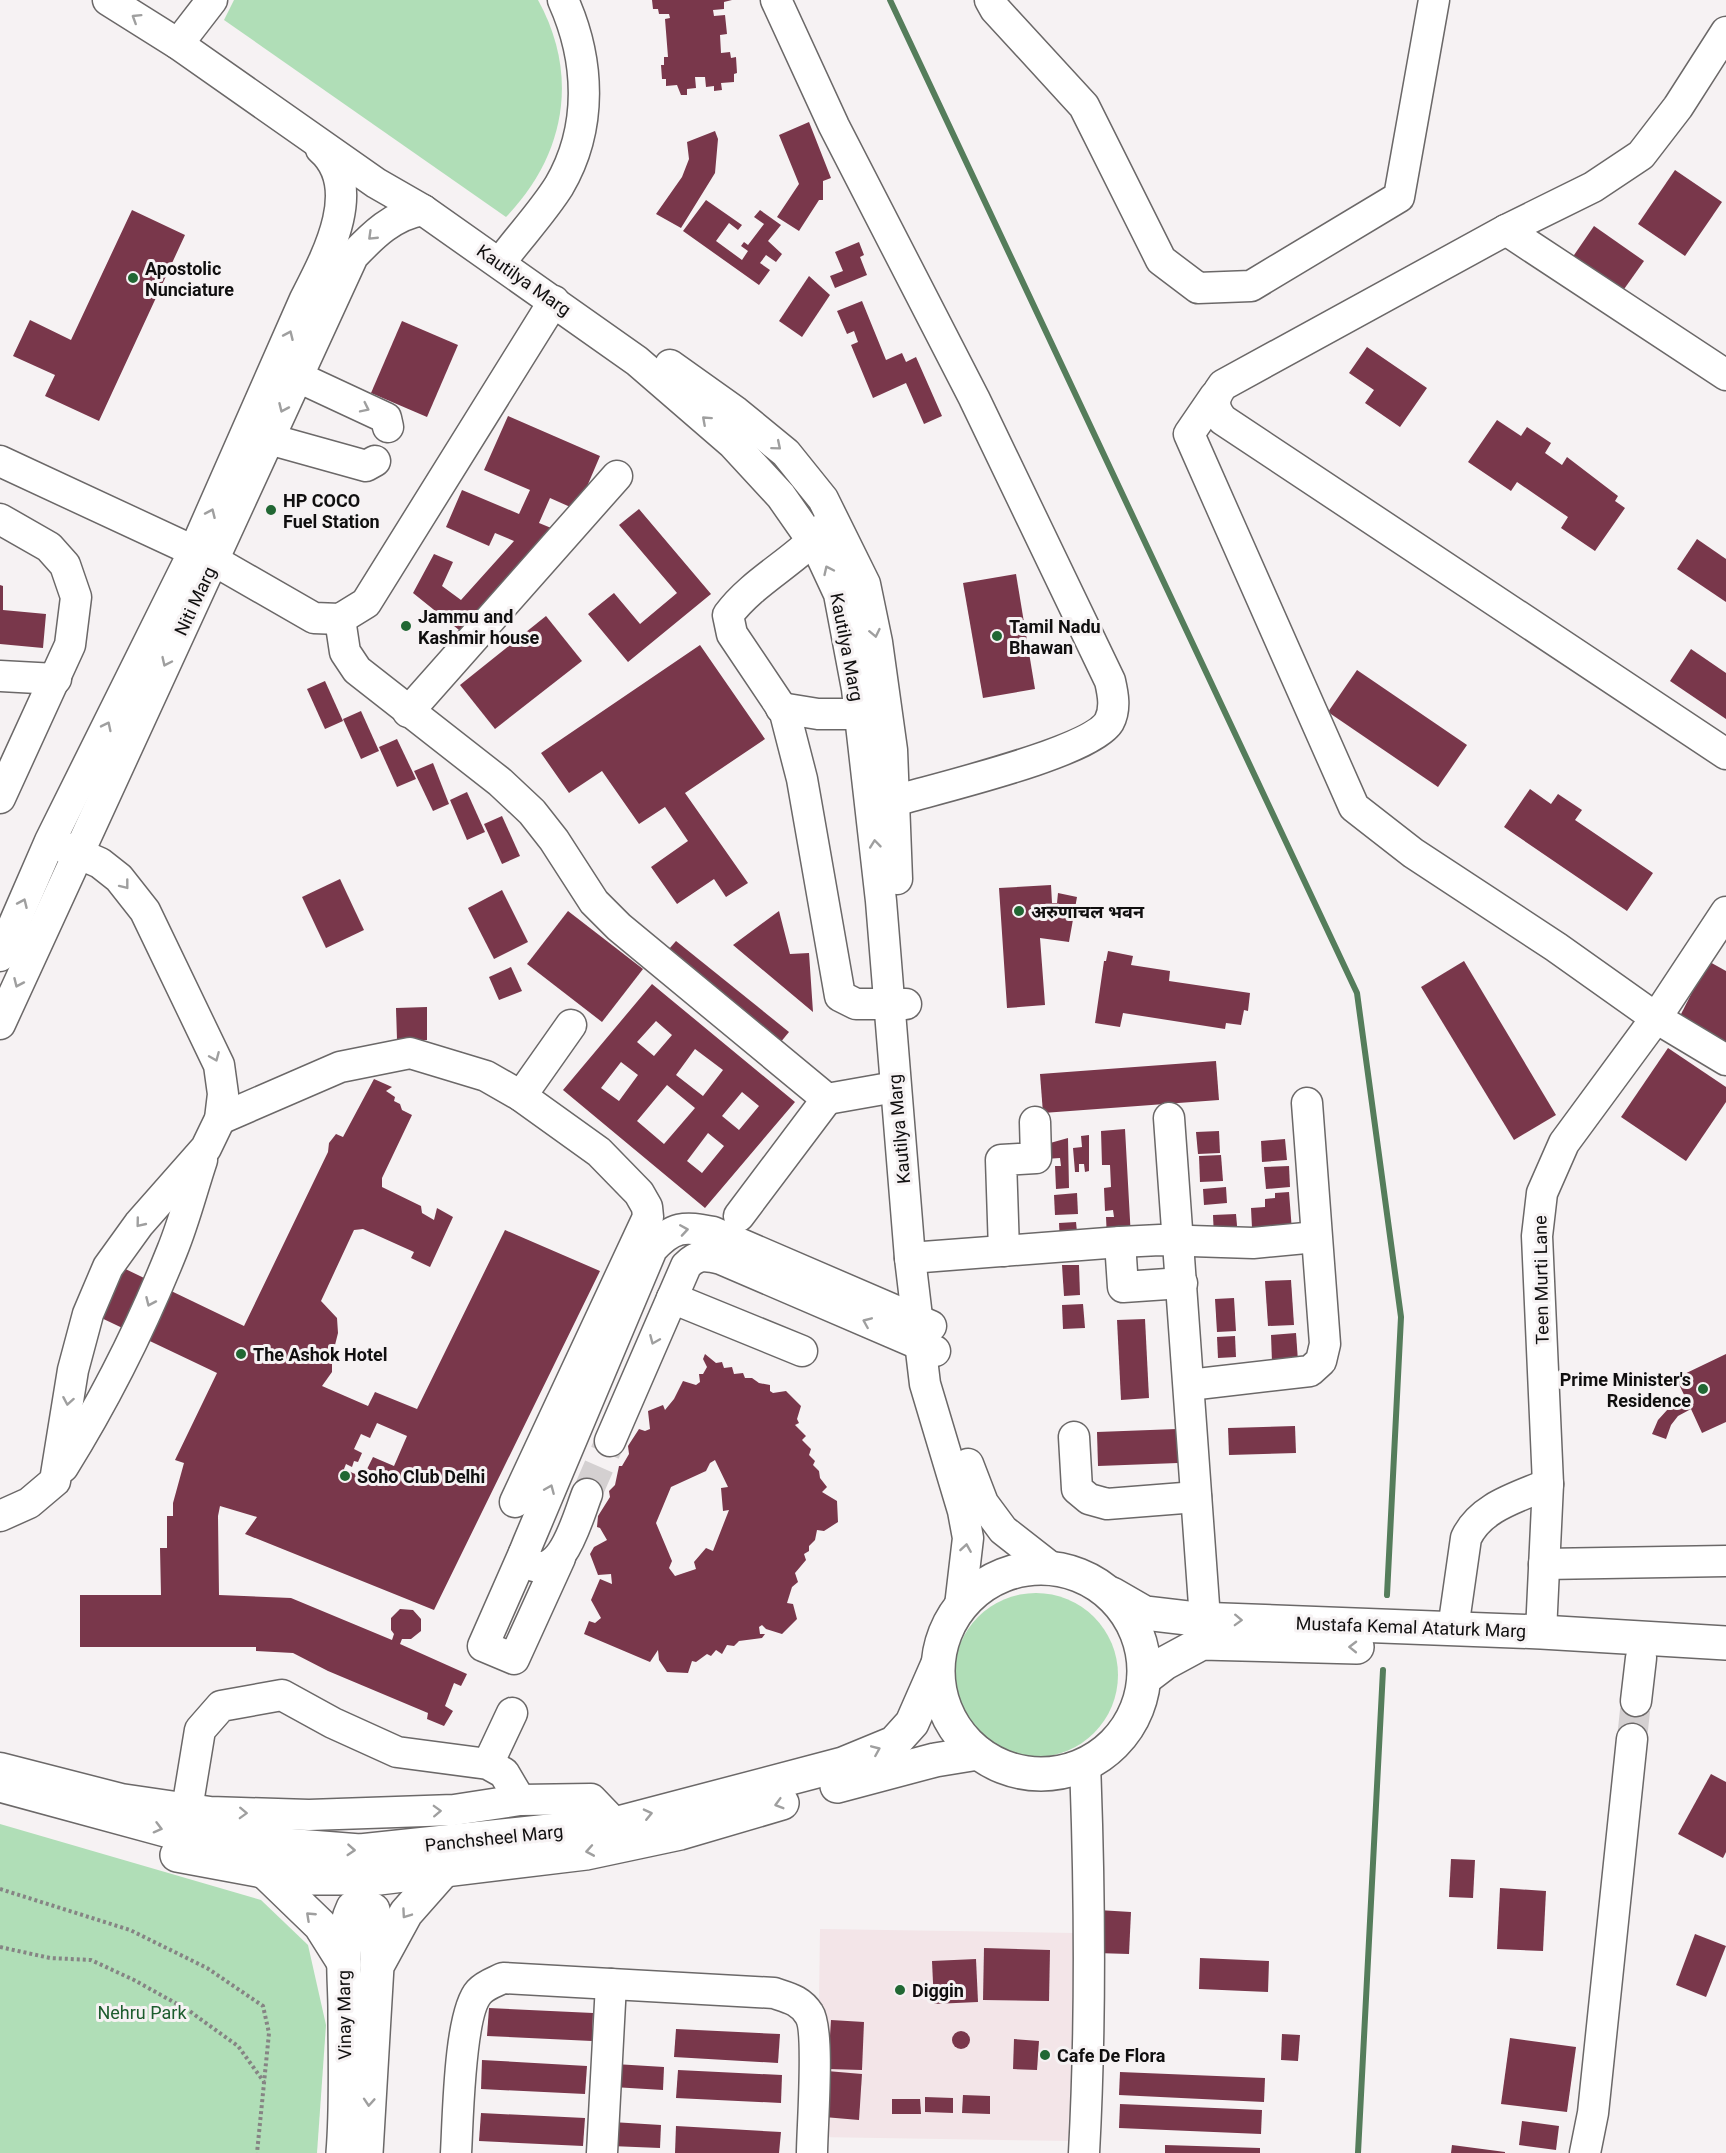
<svg xmlns="http://www.w3.org/2000/svg" width="1726" height="2153" font-family="Roboto,'Noto Sans Devanagari',sans-serif">
  <rect width="100%" height="100%" fill="#f6f2f3"/>
  <path fill="#f3e5e8" d="M820 1929 1074 1933 1071 2141 817 2137Z"/>
  <g fill="#b0deb7">
    <path d="M234 0H538C580 76 565 156 506 217L224 20Z"/>
    <circle cx="1036" cy="1675" r="82"/>
    <path d="M0 1824 261 1900 308 1945 326 2025 317 2153H0Z"/>
  </g>
  <g fill="none" stroke-linecap="round" stroke-linejoin="round">
    <g stroke="#557d5b" stroke-width="6">
      <path d="M890 0 1357 993 1401 1317 1387 1595"/>
      <path d="M1358 2153 1383 1670"/>
    </g>
  </g>
  <g fill="#79374b" fill-rule="evenodd">
    <path d="M652 0H732L724 2V9L713 10 714 16 725 15 727 34 720 35 721 53 730 52 731 58 736 57 737 73 734 74V82L721 83 722 90 714 91V86L706 87 705 77H695L696 88 687 89V95H681L677 85 666 86V79H662L661 65H664V57H668L665 19 670 18 669 14H659L658 9H653Z"/>
    <path d="M809 122 831 178 823 181V200H819L799 231 777 217 799 184 779 135Z"/>
    <path d="M715 131 718 139 715 173 681 228 656 214 682 177 689 159 687 142Z"/>
    <path d="M1675 170 1722 202 1685 256 1638 224Z"/>
    <path d="M706 200 742 225 738 230 729 223 716 241 742 260 748 251 741 246 744 242 748 245 764 224 754 217 760 210 781 225 768 241 782 254 776 262 766 255 760 263 770 270 759 285 683 231Z"/>
    <path d="M132 210 185 235 99 421 45 396 55 375 13 356 30 320 71 340Z"/>
    <path d="M1594 226 1644 261 1622 292 1572 258Z"/>
    <path d="M859 242 864 255 860 257 867 275 835 288 830 276 843 271 835 252Z"/>
    <path d="M809 276 830 295 802 337 779 321Z"/>
    <path d="M862 301 886 360 902 353 906 362 916 357 942 416 924 424 906 383 873 398 851 345 858 342 854 331 847 334 837 311Z"/>
    <path d="M402 321 458 345 427 417 371 393Z"/>
    <path d="M1367 347 1427 388 1400 427 1365 403 1374 390 1349 373Z"/>
    <path d="M508 416 600 456 577 510 550 498 539 523 561 532 464 634 413 593 434 554 453 562 442 586 461 600 514 541 495 533 489 546 446 527 462 490 519 514 530 490 484 470Z"/>
    <path d="M1497 420 1521 436 1527 427 1551 443 1545 453 1562 465 1567 457 1618 496 1615 501 1625 508 1595 551 1561 528 1568 517 1517 482 1511 491 1468 462Z"/>
    <path d="M639 509 711 594 628 662 588 614 614 593 640 624 677 593 619 525Z"/>
    <path d="M1697 539 1726 559V602L1677 569Z"/>
    <path d="M1016 574 1035 689 983 698 963 583Z"/>
    <path d="M0 585 3 586V610L46 614 43 648 0 644Z"/>
    <path d="M546 616 582 661 495 729 460 685Z"/>
    <path d="M700 645 765 739 685 793 748 883 726 897 714 879 677 904 651 867 688 841 665 807 639 824 602 771 569 793 541 753Z"/>
    <path d="M1691 649 1726 673V719L1670 681Z"/>
    <path d="M1357 670 1467 745 1438 787 1328 712Z"/>
    <path d="M325 681 343 721 325 729 307 689Z"/>
    <path d="M361 711 379 751 361 759 343 719Z"/>
    <path d="M397 739 416 779 397 787 379 747Z"/>
    <path d="M433 763 449 804 433 811 414 771Z"/>
    <path d="M1530 789 1551 804 1558 794 1582 810 1575 820 1653 873 1627 911 1504 827Z"/>
    <path d="M467 792 485 832 467 840 450 800Z"/>
    <path d="M502 816 520 856 502 864 484 824Z"/>
    <path d="M340 879 364 930 326 948 302 897Z"/>
    <path d="M1051 885 1052 903H1057L1058 893 1077 897 1069 942 1040 938 1045 1005 1007 1008 999 888Z"/>
    <path d="M502 890 528 942 494 959 468 908Z"/>
    <path d="M568 911 643 969 602 1022 527 964Z"/>
    <path d="M779 911 790 954 809 953 813 1012 733 945Z"/>
    <path d="M676 941 789 1032 775 1049 662 957Z"/>
    <path d="M1108 951 1133 956 1131 965 1170 971 1169 981 1250 993 1248 1011 1244 1010 1241 1025 1226 1023 1225 1029 1123 1013 1120 1027 1095 1023 1104 961H1106Z"/>
    <path d="M1464 961 1556 1115 1514 1140 1421 987Z"/>
    <path d="M1708 961 1726 971V1047L1677 1022Z"/>
    <path d="M511 967 522 991 499 1000 489 977Z"/>
    <path d="M652 984 795 1102 705 1208 563 1090ZM656 1021 672 1035 654 1056 637 1042ZM695 1049 723 1070 703 1096 676 1075ZM621 1062 638 1075 619 1101 601 1088ZM667 1085 695 1108 664 1144 637 1121ZM742 1092 759 1106 739 1130 722 1116ZM708 1133 724 1146 702 1173 687 1161Z"/>
    <path d="M427 1007V1040H397L396 1008Z"/>
    <path d="M1668 1048 1726 1087V1102L1686 1161 1621 1117Z"/>
    <path d="M1216 1061 1219 1100 1043 1113 1040 1074Z"/>
    <path d="M374 1079 392 1087 386 1091 395 1097 394 1101 400 1104 402 1110 412 1115 382 1178V1187L421 1206 422 1213 434 1220 437 1208 453 1217 430 1267 411 1258 414 1252 363 1229 354 1230 321 1301 337 1318 338 1333 332 1357V1372L322 1386 368 1406 375 1392 417 1409 505 1230 600 1271 434 1610 245 1534 257 1517 220 1506 218 1516 219 1595 291 1598 392 1640 394 1634 391 1630V1618L400 1609 413 1610 421 1619V1631L411 1639H402L400 1644 467 1674 461 1686 454 1683 445 1706 453 1711 444 1726 427 1719 428 1713 328 1671 293 1653 256 1651V1647H80V1595H161L160 1548H167V1516H173V1503L184 1463 175 1460 217 1373 93 1314 115 1264 244 1326 328 1152 329 1143 336 1134 343 1137ZM377 1423 407 1436 394 1466 373 1457 367 1469 382 1475 380 1480 366 1474 364 1478 344 1469 346 1464 352 1467 354 1461 358 1462 362 1453 354 1449 361 1434 370 1438Z"/>
    <path d="M1125 1129 1131 1238 1107 1239 1106 1217H1114L1113 1210 1105 1211 1104 1188 1111 1187 1110 1165H1102L1101 1131Z"/>
    <path d="M1219 1131 1220 1153 1198 1154 1196 1132Z"/>
    <path d="M1089 1135V1171L1085 1172 1084 1164H1079V1172H1075L1073 1148 1082 1147 1081 1136Z"/>
    <path d="M1068 1138 1069 1188 1056 1189 1055 1166H1061L1060 1158 1045 1159 1043 1145Z"/>
    <path d="M1285 1139 1287 1160 1262 1162 1261 1141Z"/>
    <path d="M1221 1155 1223 1181 1200 1182 1199 1156Z"/>
    <path d="M1289 1166 1290 1187 1266 1189 1264 1167Z"/>
    <path d="M1226 1187 1227 1203 1204 1205 1203 1189Z"/>
    <path d="M1289 1192 1292 1231 1252 1228 1251 1208 1265 1207V1199L1275 1198V1193Z"/>
    <path d="M1077 1193 1078 1214 1055 1215 1054 1195Z"/>
    <path d="M1236 1214 1238 1237 1214 1238 1213 1215Z"/>
    <path d="M1076 1222 1078 1242 1060 1243 1059 1223Z"/>
    <path d="M1062 1265H1079L1080 1295 1064 1296Z"/>
    <path d="M1291 1280 1294 1325 1268 1326 1265 1281Z"/>
    <path d="M1234 1298 1236 1331 1217 1332 1215 1299Z"/>
    <path d="M1083 1304 1085 1328 1063 1329 1062 1305Z"/>
    <path d="M1145 1319 1149 1398 1121 1400 1117 1320Z"/>
    <path d="M1296 1333 1298 1361 1272 1362 1271 1335Z"/>
    <path d="M1235 1336 1236 1357 1218 1358 1217 1337Z"/>
    <path d="M705 1354 716 1363 722 1362 724 1368 732 1367 734 1374 743 1373 745 1378H752L759 1383 770 1385V1391L773 1393 786 1391 801 1406 797 1419 799 1423 795 1425 806 1436 802 1440 811 1449 809 1455 815 1461 813 1465 819 1471 820 1478 827 1487 822 1492 837 1501 838 1522 824 1531 817 1530 815 1540 809 1546V1551L804 1554 806 1560 795 1573 798 1582 792 1587 787 1603 793 1604 797 1619 782 1634 766 1629 762 1625 759 1627 760 1634H765L762 1638 739 1641 734 1646 727 1645 722 1654 716 1650 711 1656 707 1654 696 1662 692 1661 688 1673 667 1672 659 1660 658 1650 650 1662 584 1634 589 1621 595 1623 601 1618 591 1600 600 1579 612 1584 611 1574 598 1575 590 1554 594 1547 607 1540 600 1528 597 1527 598 1516 610 1497 609 1491 615 1485 619 1466H622L629 1454 628 1446 639 1429 645 1431 650 1429 648 1411 663 1405 665 1410 674 1399 683 1381 696 1385 700 1382 699 1374H703L707 1367 703 1359ZM715 1460 728 1487 721 1488 723 1511 729 1510 713 1551 706 1548 694 1562 696 1569 675 1576 669 1568 672 1561 656 1523 671 1487 706 1471 710 1463Z"/>
    <path d="M1726 1354V1422L1702 1433 1691 1409 1678 1416 1671 1425 1666 1439 1652 1434 1658 1420 1668 1409 1686 1399 1676 1378Z"/>
    <path d="M1295 1426 1296 1453 1229 1455 1228 1428Z"/>
    <path d="M1177 1429 1178 1463 1098 1466 1097 1432Z"/>
    <path d="M1711 1774 1726 1782V1852L1723 1858 1678 1834Z"/>
    <path d="M1451 1859 1475 1860 1473 1898 1449 1897Z"/>
    <path d="M1500 1888 1546 1891 1543 1951 1497 1949Z"/>
    <path d="M1098 1910 1131 1912 1129 1954 1096 1953Z"/>
    <path d="M1695 1934 1726 1946 1706 1997 1676 1985Z"/>
    <path d="M984 1948 1050 1950 1049 2001 983 2000Z"/>
    <path d="M1200 1958 1269 1961 1268 1992 1199 1989Z"/>
    <path d="M976 1959 978 2002 934 2004 932 1961Z"/>
    <path d="M489 2008 593 2013 592 2041 487 2036Z"/>
    <path d="M831 2020 864 2022 862 2070 828 2069Z"/>
    <path d="M676 2029 780 2034 778 2063 674 2057Z"/>
    <circle cx="961" cy="2040" r="9"/>
    <path d="M1282 2034 1300 2035 1298 2061 1281 2060Z"/>
    <path d="M1510 2038 1576 2047 1567 2112 1501 2104Z"/>
    <path d="M1014 2039 1039 2041 1037 2070 1013 2069Z"/>
    <path d="M482 2060 587 2066 585 2094 481 2089Z"/>
    <path d="M615 2064 664 2067 663 2090 613 2087Z"/>
    <path d="M678 2070 782 2075 781 2103 676 2098Z"/>
    <path d="M827 2071 862 2074 859 2120 824 2117Z"/>
    <path d="M1120 2072 1265 2078 1264 2102 1119 2095Z"/>
    <path d="M963 2095 990 2096V2114L962 2113Z"/>
    <path d="M925 2097 953 2098V2113L925 2112Z"/>
    <path d="M892 2099H920L921 2114H892Z"/>
    <path d="M1120 2104 1262 2110 1261 2134 1119 2128Z"/>
    <path d="M481 2113 585 2118 583 2146 479 2141Z"/>
    <path d="M1522 2121 1559 2126 1556 2150 1519 2145Z"/>
    <path d="M612 2122 661 2125 660 2148 611 2146Z"/>
    <path d="M676 2126 781 2132 779 2153H675Z"/>
    <path d="M1165 2145 1260 2148V2153H1165Z"/>
    <path d="M1452 2145 1505 2152V2153H1451Z"/>
  </g>
  <g fill="none" stroke-linecap="round" stroke-linejoin="round">
    <g stroke="#d4d0d1" stroke-width="30" stroke-dasharray="30 15" stroke-linecap="butt">
      <path d="M587 1494 610 1441"/>
      <path d="M1632 1739 1636 1701"/>
    </g>
    <defs>
      <g id="minor">
        <path d="M108 0 178 44 376 183 423 210 637 361 733 444 781 496 818 549 839 594 857 689 881 901 910 1258 925 1384 963 1511 968 1538 960 1606"/>
        <path d="M776 0 834 126 974 398 1110 681C1113 694 1116 709 1109 722 1090 753 934 789 894 801"/>
        <path d="M990 0 995 9 1084 106 1161 260 1198 288 1251 286 1399 197 1434 0"/>
        <path d="M1726 32 1678 107 1641 155 1593 187 1506 230 1223 385C1213 398 1212 407 1223 420L1726 754"/>
        <path d="M178 44 212 0"/>
        <path d="M1506 230 1726 375"/>
        <path d="M500 263C519 237 542 213 559 186 593 128 590 60 563 0"/>
        <path d="M670 365 736 412 786 453 823 499 865 584 877 642 892 750 897 879"/>
        <path d="M298 377 386 418 388 427"/>
        <path d="M1215 396 1189 434 1354 807 1413 853 1556 947 1656 1018 1726 1060"/>
        <path d="M269 439 366 466 375 461"/>
        <path d="M0 461 213 560 314 618 340 619 366 603 554 301"/>
        <path d="M0 519 49 547 65 565 76 597 70 645 0 798"/>
        <path d="M825 527C797 561 754 580 728 615L732 634 785 713 802 779 840 996 856 1004H906"/>
        <path d="M340 619 345 652 357 670 500 782 532 812 554 840 594 902 619 927 827 1099 895 1087"/>
        <path d="M0 676 56 679"/>
        <path d="M781 708 818 714H881"/>
        <path d="M408 712 617 476"/>
        <path d="M0 956 50 841 194 551 305 299C326 258 365 187 321 149"/>
        <path d="M0 1024 353 256C373 235 393 215 423 210"/>
        <path d="M521 1096 571 1025"/>
        <path d="M1169 1118 1205 1619"/>
        <path d="M220 1119 340 1067 410 1053 486 1076 521 1096 599 1152 639 1193 647 1207 648 1217 515 1502"/>
        <path d="M739 1216 827 1099"/>
        <path d="M1120 1242 1123 1287 1182 1283"/>
        <path d="M1004 1251 1001 1160 1036 1158 1035 1122"/>
        <path d="M910 1258 1120 1242 1160 1240 1253 1243 1316 1237"/>
        <path d="M672 1298 802 1351"/>
        <path d="M1189 1385 1310 1371 1321 1361 1325 1344 1307 1103"/>
        <path d="M1074 1437 1077 1489 1089 1499 1107 1504 1196 1497"/>
        <path d="M610 1441 686 1266C697 1254 705 1255 721 1259L935 1351"/>
        <path d="M968 1464 983 1503 1003 1530 1053 1569"/>
        <path d="M63 1467C106 1398 142 1326 172 1251 184 1222 192 1190 202 1160"/>
        <path d="M587 1494C577 1519 561 1586 526 1562L524 1553 528 1543 652 1249C673 1226 684 1226 713 1232L931 1326"/>
        <path d="M0 1516 29 1503 55 1481 73 1370 88 1314 108 1267 139 1224 206 1148 220 1119 223 1094 219 1065 145 911 119 878 100 863 59 845"/>
        <path d="M524 1553 483 1646 514 1659 560 1558"/>
        <path d="M1544 1564 1726 1561"/>
        <path d="M1453 1629 1466 1538C1481 1506 1519 1497 1548 1484"/>
        <path d="M1541 1632 1548 1484 1537 1236 1542 1193 1564 1143 1656 1018 1726 912"/>
        <path d="M1636 1701 1641 1658"/>
        <path d="M488 1764 512 1713"/>
        <path d="M0 1768 121 1799 210 1812 309 1815 454 1810 520 1800 591 1799 615 1824"/>
        <path d="M187 1809 200 1730 221 1706 282 1695 333 1723 397 1752 488 1764 504 1773 520 1800"/>
        <path d="M456 2153C458 2121 459 2014 479 1992 485 1985 495 1982 503 1978L774 1993C789 1998 800 2000 809 2014 820 2030 812 2129 812 2153"/>
        <path d="M602 2153 611 1984"/>
        <path d="M1084 2153C1091 2023 1090 1894 1085 1764"/>
        <path d="M1585 2153 1593 2113 1632 1739"/>
      </g>
      <g id="major">
        <circle cx="1041" cy="1671" r="103"/>
        <path d="M1112 1594 1145 1613 1196 1619 1541 1632 1726 1643"/>
        <path d="M1144 1679 1165 1663 1202 1643 1357 1647"/>
        <path d="M0 1785 195 1838 360 1851 615 1824 843 1764 894 1743 912 1723 937 1666"/>
        <path d="M837 1786 935 1760 978 1753"/>
        <path d="M177 1855 300 1878H379L586 1853 680 1833 782 1803"/>
        <path d="M264 1871 320 1925 344 1963"/>
        <path d="M343 2153C347 2105 345 2057 345 2009 345 1977 339 1937 353 1908L364 1905 373 1910 377 1926V1966"/>
        <path d="M366 2153 377 1966 406 1913 444 1870"/>
      </g>
    </defs>
    <use href="#minor" stroke="#6b6868" stroke-width="33"/>
    <use href="#major" stroke="#6b6868" stroke-width="36"/>
    <g stroke="#868484" stroke-width="4" stroke-dasharray="3 3" stroke-linecap="butt">
      <path d="M0 1889 130 1930 207 1968 263 2006 269 2033 257 2153"/>
      <path d="M0 1947 50 1958 91 1960 134 1980 188 2010 238 2046 264 2082"/>
    </g>
    <use href="#minor" stroke="#fff" stroke-width="30"/>
    <use href="#major" stroke="#fff" stroke-width="33"/>
  </g>
  <defs><path id="oneway-chevron" d="M-2-3.5L2.5 0L-2 3.5" fill="none" stroke-width="1.6" stroke-linecap="round" stroke-linejoin="round" transform="scale(1.5)"/></defs>
  <g stroke="#9f9f9f">
    <use href="#oneway-chevron" transform="translate(136 18) rotate(-148)"/>
    <use href="#oneway-chevron" transform="translate(372 236) rotate(136)"/>
    <use href="#oneway-chevron" transform="translate(289 335) rotate(-66)"/>
    <use href="#oneway-chevron" transform="translate(283 408) rotate(114)"/>
    <use href="#oneway-chevron" transform="translate(365 408) rotate(26)"/>
    <use href="#oneway-chevron" transform="translate(706 420) rotate(-138)"/>
    <use href="#oneway-chevron" transform="translate(777 446) rotate(40)"/>
    <use href="#oneway-chevron" transform="translate(211 513) rotate(-66)"/>
    <use href="#oneway-chevron" transform="translate(828 570) rotate(-115)"/>
    <use href="#oneway-chevron" transform="translate(875 633) rotate(78)"/>
    <use href="#oneway-chevron" transform="translate(166 662) rotate(115)"/>
    <use href="#oneway-chevron" transform="translate(107 726) rotate(-64)"/>
    <use href="#oneway-chevron" transform="translate(875 844) rotate(-96)"/>
    <use href="#oneway-chevron" transform="translate(125 885) rotate(52)"/>
    <use href="#oneway-chevron" transform="translate(23 903) rotate(-66)"/>
    <use href="#oneway-chevron" transform="translate(18 983) rotate(114)"/>
    <use href="#oneway-chevron" transform="translate(215 1057) rotate(67)"/>
    <use href="#oneway-chevron" transform="translate(140 1223) rotate(129)"/>
    <use href="#oneway-chevron" transform="translate(684 1230) rotate(-9)"/>
    <use href="#oneway-chevron" transform="translate(150 1302) rotate(114)"/>
    <use href="#oneway-chevron" transform="translate(867 1322) rotate(-157)"/>
    <use href="#oneway-chevron" transform="translate(654 1340) rotate(113)"/>
    <use href="#oneway-chevron" transform="translate(68 1401) rotate(100)"/>
    <use href="#oneway-chevron" transform="translate(550 1489) rotate(-67)"/>
    <use href="#oneway-chevron" transform="translate(966 1548) rotate(-81)"/>
    <use href="#oneway-chevron" transform="translate(1238 1620) rotate(2)"/>
    <use href="#oneway-chevron" transform="translate(1353 1647) rotate(-179)"/>
    <use href="#oneway-chevron" transform="translate(876 1750) rotate(-23)"/>
    <use href="#oneway-chevron" transform="translate(779 1804) rotate(164)"/>
    <use href="#oneway-chevron" transform="translate(437 1811) rotate(-2)"/>
    <use href="#oneway-chevron" transform="translate(243 1813) rotate(2)"/>
    <use href="#oneway-chevron" transform="translate(648 1814) rotate(-13)"/>
    <use href="#oneway-chevron" transform="translate(158 1828) rotate(15)"/>
    <use href="#oneway-chevron" transform="translate(351 1850) rotate(4)"/>
    <use href="#oneway-chevron" transform="translate(590 1851) rotate(170)"/>
    <use href="#oneway-chevron" transform="translate(406 1914) rotate(125)"/>
    <use href="#oneway-chevron" transform="translate(310 1916) rotate(-137)"/>
    <use href="#oneway-chevron" transform="translate(369 2102) rotate(94)"/>
  </g>
  <g fill="#216733" stroke="#f6f2f3" stroke-width="2">
    <circle cx="133" cy="278" r="6"/>
    <circle cx="271" cy="510" r="6"/>
    <circle cx="406" cy="626" r="6"/>
    <circle cx="997" cy="636" r="6"/>
    <circle cx="1019" cy="911" r="6"/>
    <circle cx="241" cy="1354" r="6"/>
    <circle cx="1703" cy="1389" r="6"/>
    <circle cx="345" cy="1476" r="6"/>
    <circle cx="900" cy="1990" r="6"/>
    <circle cx="1045" cy="2055" r="6"/>
  </g>
  <g text-anchor="middle" dominant-baseline="central" stroke-width="6" stroke-linejoin="round" paint-order="stroke">
    <g font-size="18" font-weight="bold" fill="#100f0f" stroke="#f6f2f3" text-anchor="start">
      <text x="145" y="268">Apostolic<tspan x="145" dy="21">Nunciature</tspan></text>
      <text x="283" y="500">HP COCO<tspan x="283" dy="21">Fuel Station</tspan></text>
      <text x="418" y="616">Jammu and<tspan x="418" dy="21">Kashmir house</tspan></text>
      <text x="1009" y="626">Tamil Nadu<tspan x="1009" dy="21">Bhawan</tspan></text>
      <text x="1031" y="911">अरुणाचल भवन</text>
      <text x="253" y="1354">The Ashok Hotel</text>
      <text x="1691" y="1379" text-anchor="end">Prime Minister's<tspan x="1691" dy="21">Residence</tspan></text>
      <text x="357" y="1476">Soho Club Delhi</text>
      <text x="912" y="1990">Diggin</text>
      <text x="1057" y="2055">Cafe De Flora</text>
    </g>
    <g font-size="18" fill="#100f0f" stroke="#f6f2f3">
      <text transform="translate(524 280) rotate(35)">Kautilya Marg</text>
      <text transform="translate(195 601) rotate(-65)">Niti Marg</text>
      <text transform="translate(847 647) rotate(79)">Kautilya Marg</text>
      <text transform="translate(899 1129) rotate(-95)">Kautilya Marg</text>
      <text transform="translate(1541 1280) rotate(-91)">Teen Murti Lane</text>
      <text transform="translate(1411 1627) rotate(2)">Mustafa Kemal Ataturk Marg</text>
      <text transform="translate(494 1838) rotate(-6)">Panchsheel Marg</text>
      <text transform="translate(344 2015) rotate(-91)">Vinay Marg</text>
    </g>
    <g font-size="18" fill="#1d5c2e" stroke="#f6f2f3">
      <text x="142" y="2012">Nehru Park</text>
    </g>
  </g>
</svg>
